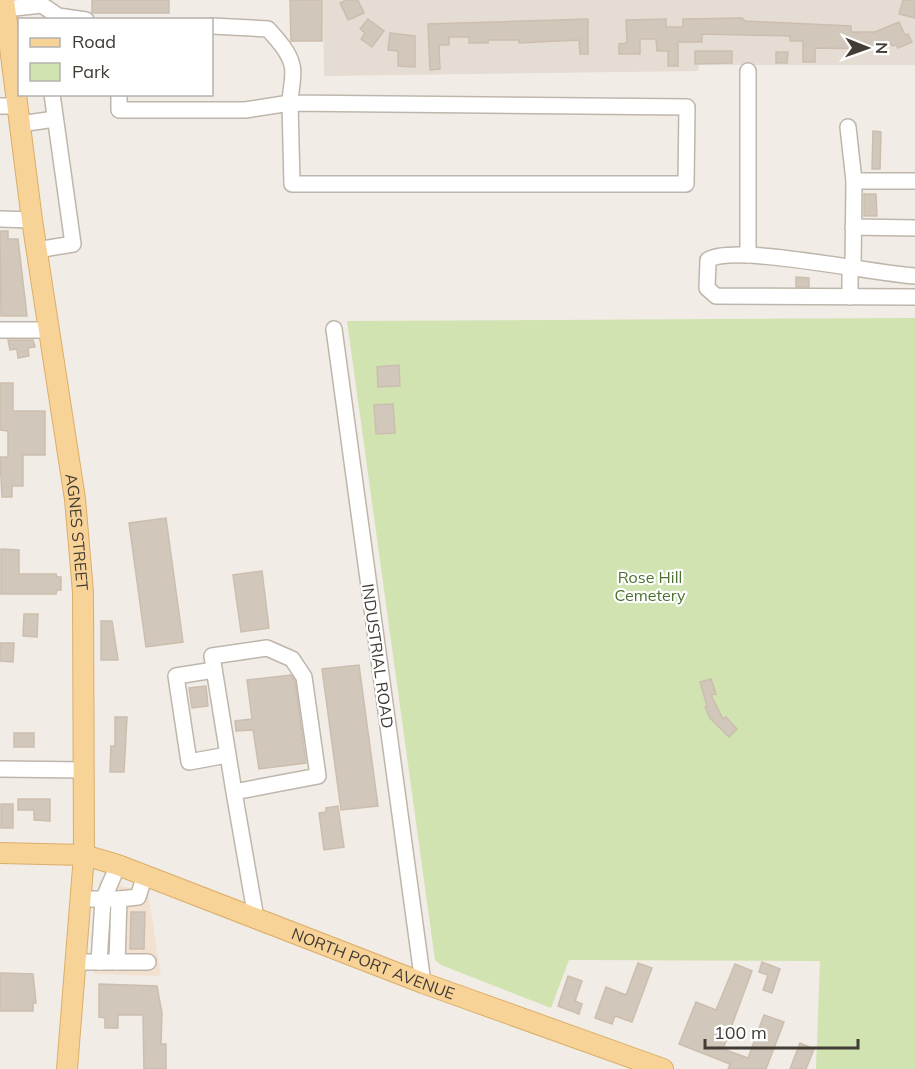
<svg xmlns="http://www.w3.org/2000/svg" width="915" height="1069" font-family="Mulish,sans-serif">
  <rect width="100%" height="100%" fill="#f1ece5"/>
  <path fill="#e5ddd3" d="M323 0H915V65H699L698 71 324 76Z"/>
  <path fill="#f2e1d1" d="M99 880 148 893 161 976 94 974Z"/>
  <path fill="#d1e3b0" d="M915 318V1069H816L820 961 569 960 551 1008 441 965 435 960 347 321Z"/>
  <g fill="#d2c7bb" stroke="#ccbeaf" stroke-width="1.5">
    <rect x="92" y="0" width="77" height="13"/>
    <path d="M290 0H322V41H291Z"/>
    <path d="M346 0H358L364 13 348 20 340 3Z"/>
    <path d="M903 0H915V18L899 14Z"/>
    <path d="M742 18 745 21 851 26V32H875L899 22 905 35 908 34 912 42 898 48 896 45 892 46 889 41 871 49 815 48V62H803V41H790V36L702 34V42H678V66H668V51H657L656 39H640V54H619V44L627 43 626 20 666 19V27H683V19Z"/>
    <path d="M368 19 384 31 372 47 361 39 365 33 360 29Z"/>
    <path d="M588 19V54H580L579 40 519 43V40H488V43H469V37H449V45H439L440 69 430 70 428 24Z"/>
    <path d="M390 33 415 36V67L398 66V51L388 50Z"/>
    <path d="M695 51H732V63L695 64Z"/>
    <path d="M776 52H788L787 63H776Z"/>
    <path d="M873 131 881 132 880 169H872Z"/>
    <path d="M864 194H876L877 216H864Z"/>
    <path d="M0 231H8V239H18L27 316H1Z"/>
    <path d="M796 277 809 278V287H796Z"/>
    <path d="M8 340H33L35 347 28 348 29 356 18 358 17 349 10 350Z"/>
    <path d="M399 365 400 386 378 387 377 367Z"/>
    <path d="M0 383H13V411H45V455H23V486H12V497H2L0 457H8V431L0 430Z"/>
    <path d="M393 404 395 433 376 434 374 405Z"/>
    <path d="M166 518 183 642 146 647 129 523Z"/>
    <path d="M1 549 19 550V574H56L57 577H61V590H57L56 594H1Z"/>
    <path d="M262 571 269 628 241 632 233 575Z"/>
    <path d="M24 614H38L37 637 23 636Z"/>
    <path d="M101 621H112L118 660H101Z"/>
    <path d="M0 643H14L13 662 0 661Z"/>
    <path d="M359 665 378 806 341 810 322 669Z"/>
    <path d="M291 675 295 681 306 763 259 769 253 730 236 731 235 721 252 719 247 680Z"/>
    <path d="M711 679 716 694 711 695 723 719 726 717 737 729 729 737 710 718 705 707 707 706 700 682Z"/>
    <path d="M206 686 208 706 192 708 189 688Z"/>
    <path d="M115 717H127L124 772H110L111 746H115Z"/>
    <rect x="14" y="733" width="20" height="14"/>
    <path d="M18 799H50V821L34 820V810H18Z"/>
    <rect x="1" y="804" width="12" height="24"/>
    <path d="M338 806 344 847 324 850 319 813 326 812V808Z"/>
    <path d="M131 912H145L144 949H130Z"/>
    <path d="M762 962 780 969 772 993 763 990 768 975 759 972Z"/>
    <path d="M638 963 652 968 632 1022 615 1016 612 1024 595 1018 606 987 626 995Z"/>
    <path d="M735 964 752 971 723 1049 748 1058 764 1015 784 1022 766 1069H728L730 1064 679 1044 696 1002 716 1010Z"/>
    <path d="M0 973 33 974 36 1003H33V1011H0Z"/>
    <path d="M568 976 582 981 575 1001 582 1004 579 1014 558 1006Z"/>
    <path d="M99 984 157 986 162 1013 161 1044H166V1069H144L143 1015H118V1028H105V1018L99 1017Z"/>
    <path d="M800 1043 814 1049 806 1069H790Z"/>
  </g>
  <g fill="none" stroke-linecap="round" stroke-linejoin="round">
    <defs>
      <g id="minor">
        <path d="M5 9 42 5 58 16 86 20"/>
        <path d="M119 94V110H245L290 103 687 107 686 184H292L290 103C290 91 295 76 292 65 289 52 277 39 268 29L212 26"/>
        <path d="M0 106H18"/>
        <path d="M20 124 55 119"/>
        <path d="M848 127 854 181 853 268"/>
        <path d="M854 181H915"/>
        <path d="M0 219 32 220"/>
        <path d="M853 227 915 228"/>
        <path d="M37 250 73 244 52 94"/>
        <path d="M748 255V71"/>
        <path d="M915 276C875 274 734 243 708 260L707 288 716 296 915 297"/>
        <path d="M850 297V268"/>
        <path d="M334 329 423 983"/>
        <path d="M0 330H50"/>
        <path d="M214 670 176 676 189 762 227 755"/>
        <path d="M0 769 85 770"/>
        <path d="M234 792 212 656 267 648 292 659 304 677 318 776 234 792 256 918"/>
        <path d="M119 899 138 897 145 875"/>
        <path d="M76 962H117L119 899H81"/>
        <path d="M99 962 103 900 118 865"/>
        <path d="M117 962H148"/>
      </g>
      <g id="major">
        <path id="s1" d="M4 0 32 220 75 499 83 592 84 855 67 1069"/>
        <path id="s2" d="M0 853 84 855 118 865 423 983 663 1069"/>
      </g>
    </defs>
    <use href="#minor" stroke="#bfb6ab" stroke-width="18"/>
    <use href="#major" stroke="#dbae69" stroke-width="22"/>
    <use href="#minor" stroke="#fff" stroke-width="15"/>
    <use href="#major" stroke="#f7d398" stroke-width="20"/>
  </g>
  <g text-anchor="middle" dominant-baseline="central" stroke-width="4.5" stroke-linejoin="round" paint-order="stroke">
    <g font-size="16" fill="#433c35" stroke="#fff">
      <text stroke="none"><textPath href="#s1" startOffset="537">AGNES STREET</textPath></text>
      <text transform="translate(378 656) rotate(82)">INDUSTRIAL ROAD</text>
      <text stroke="none"><textPath href="#s2" startOffset="393">NORTH PORT AVENUE</textPath></text>
    </g>
    <g font-size="16" fill="#4c702d" stroke="#fff">
      <text x="650" y="577">Rose Hill<tspan x="650" dy="18">Cemetery</tspan></text>
    </g>
  </g>
  <rect x="18" y="18" width="195" height="78" fill="#ffffff" stroke="#b4b1ae" stroke-width="1.5"/>
  <rect x="30" y="38" width="30" height="9" fill="#f7d398" stroke="#b4b1ae" stroke-width="1.5"/>
  <text x="72" y="48" font-size="18" fill="#433c35">Road</text>
  <rect x="30" y="63" width="30" height="18" fill="#d1e3b0" stroke="#b4b1ae" stroke-width="1.5"/>
  <text x="72" y="78" font-size="18" fill="#433c35">Park</text>
  <g transform="translate(867 48) rotate(91)" stroke="#ffffff" stroke-width="4.5" paint-order="stroke">
  <path d="M0-4.5L10 22L0 15L-10 22Z" fill="#433c35"/>
  <text y="-9" font-size="16" font-weight="bold" text-anchor="middle" fill="#433c35">N</text>
  </g>
  <path d="M705 1039v9h153v-9" fill="none" stroke="#433c35" stroke-width="3"/>
  <text x="714" y="1039" font-size="18" fill="#433c35" stroke="#ffffff" stroke-width="4.5" paint-order="stroke">100 m</text>
</svg>
